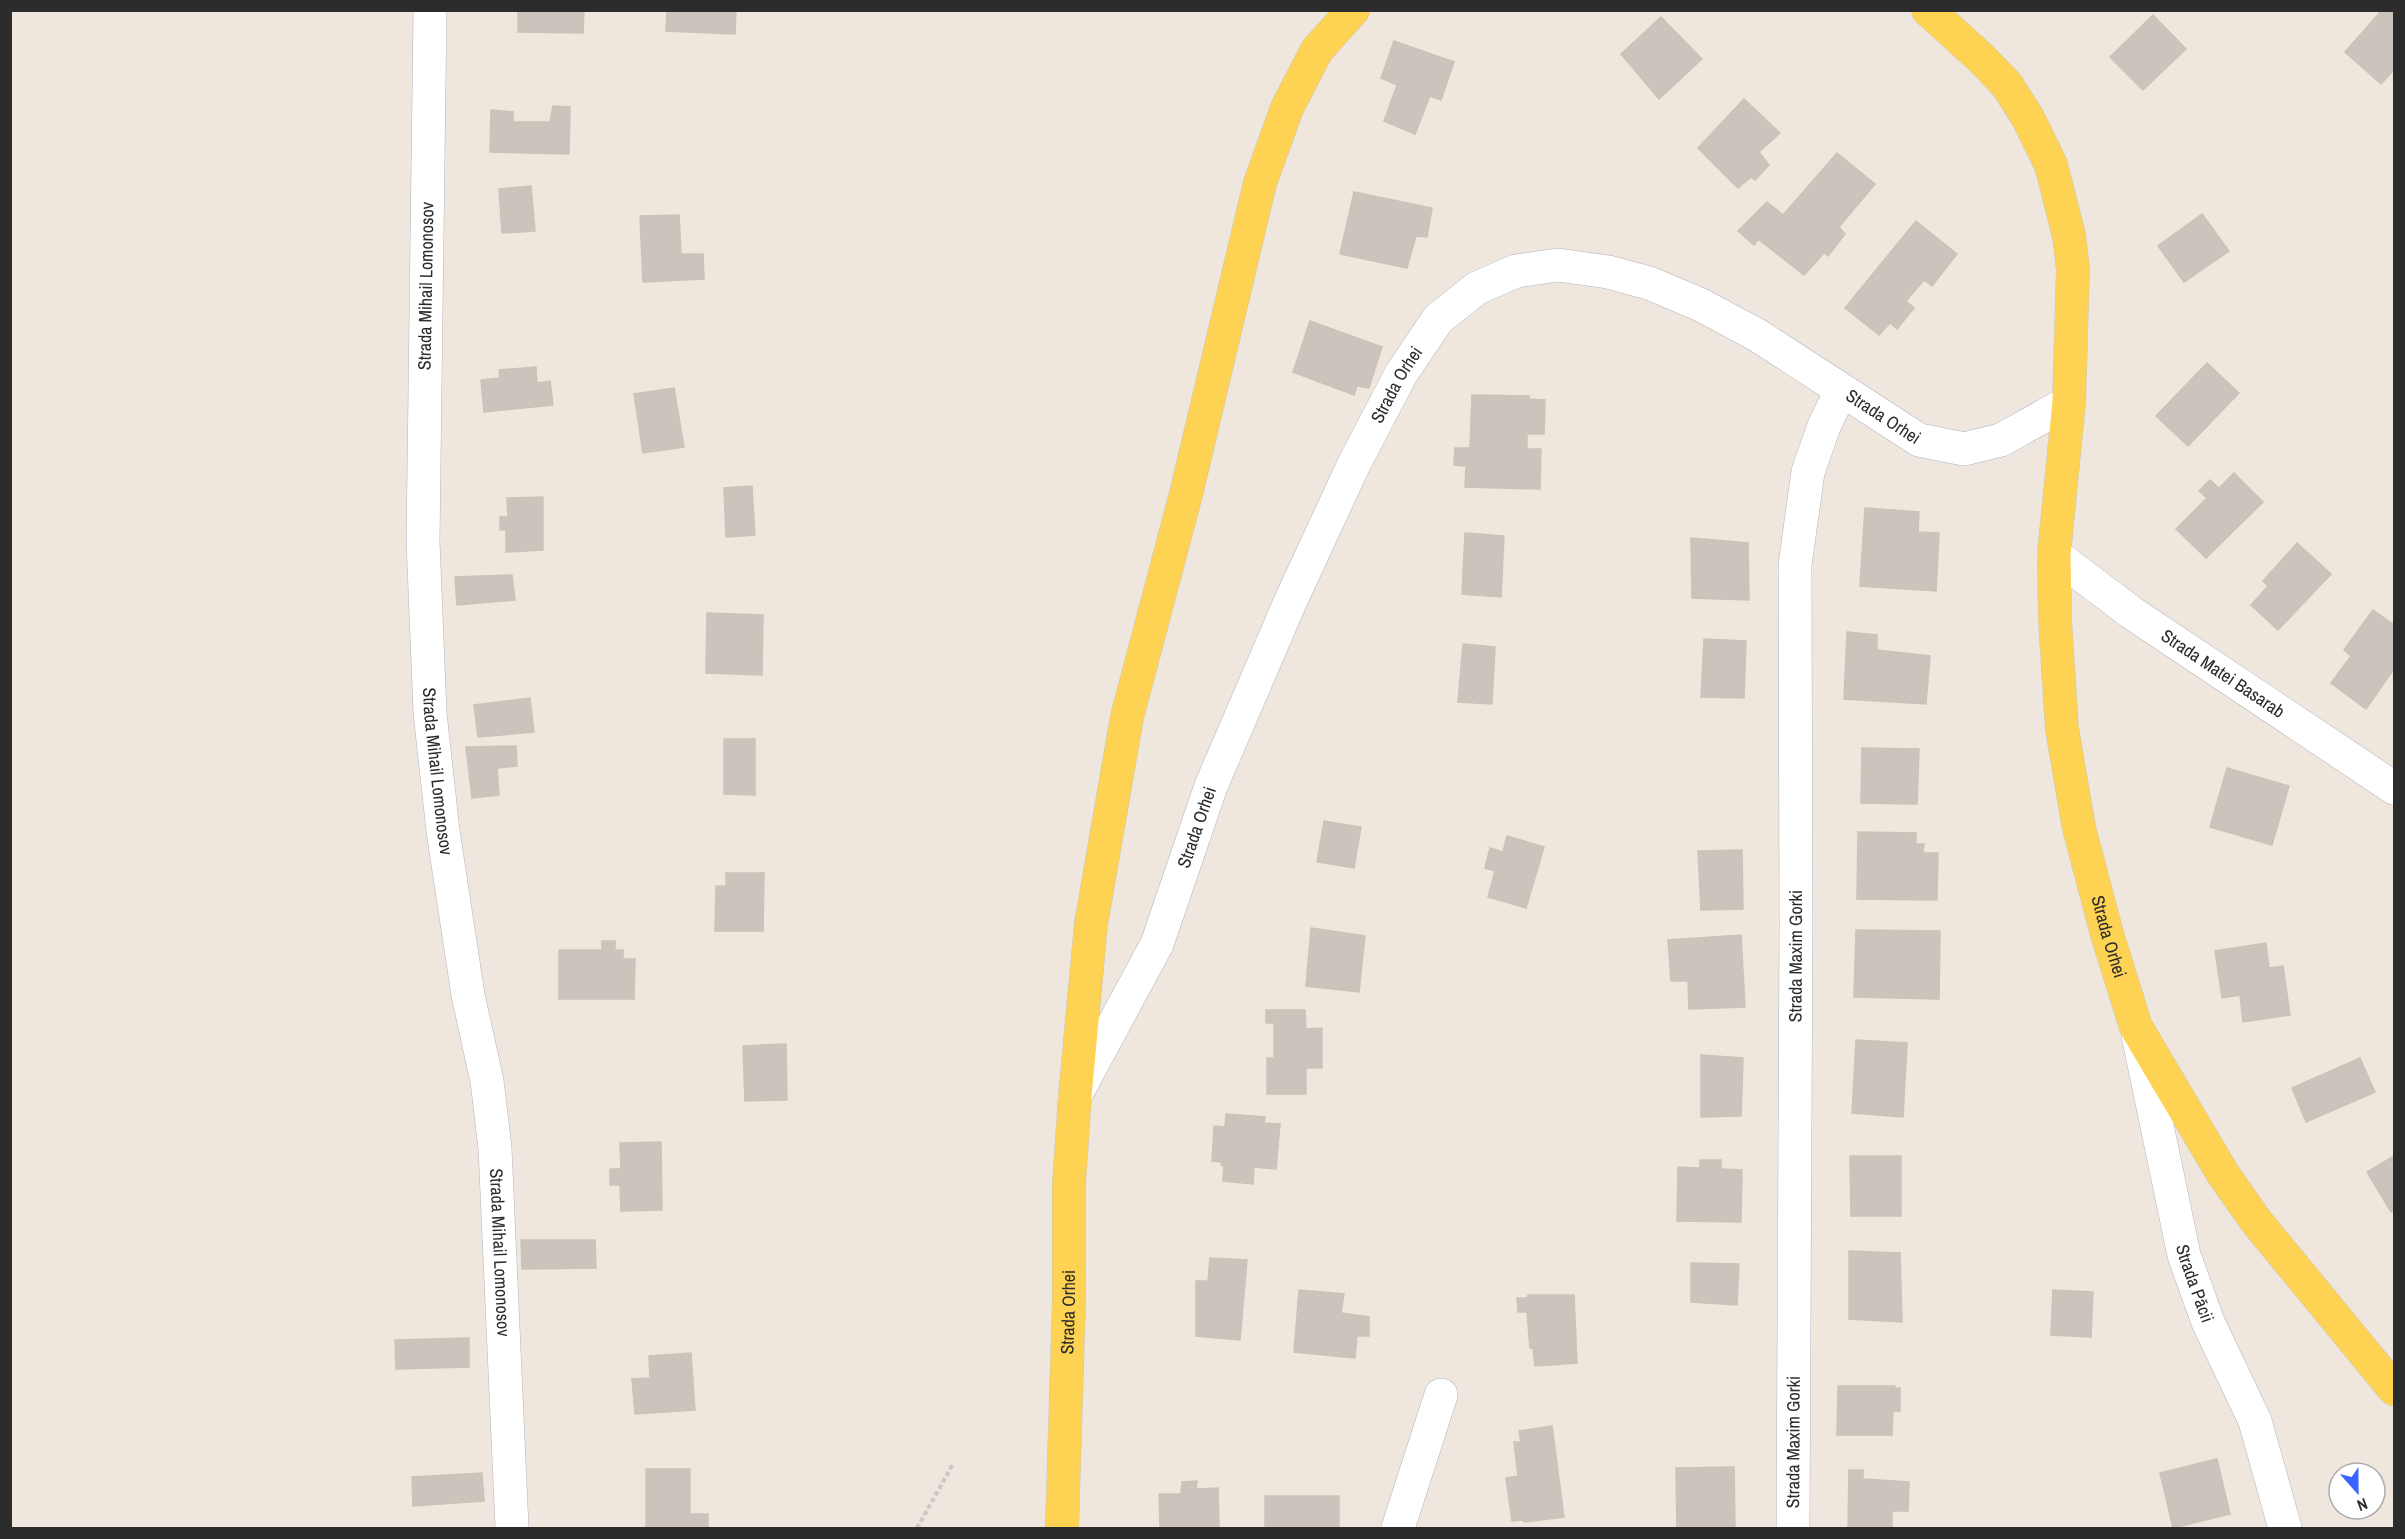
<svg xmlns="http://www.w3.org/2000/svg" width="2405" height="1539" font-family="'Archivo Narrow',sans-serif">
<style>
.building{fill:#cac4bc;stroke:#cbc3b6;stroke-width:1.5}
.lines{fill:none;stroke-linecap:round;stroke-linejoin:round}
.minor-casing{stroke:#b1b4c1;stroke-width:34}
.secondary-casing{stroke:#b1b4c1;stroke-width:34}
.primary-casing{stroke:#c8c8c8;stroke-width:34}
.path{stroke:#c8c8c8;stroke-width:4;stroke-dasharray:4.5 3;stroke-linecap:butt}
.minor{stroke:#fff;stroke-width:33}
.secondary{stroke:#fff;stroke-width:33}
.primary{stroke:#fed252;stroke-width:33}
.labels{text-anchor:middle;stroke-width:4.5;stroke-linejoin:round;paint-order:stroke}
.street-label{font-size:18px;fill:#2c2c2c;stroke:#fff}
</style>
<rect width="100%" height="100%" fill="#efe7dd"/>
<path class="building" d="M518 10H584L583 33 518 32Z
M667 10H736L735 34 666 31Z
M2382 10H2394V70L2381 84 2345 52Z
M2153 15 2186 49 2143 90 2110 57Z
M1661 17 1702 59 1659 99 1621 54Z
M1394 41 1454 62 1441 100 1430 96 1415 134 1384 121 1397 85 1381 78Z
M1744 99 1780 133 1759 152 1769 165 1755 180 1751 177 1738 188 1698 148Z
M553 106 570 107 569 154 490 152 491 110 513 112V122H550Z
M1837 153 1875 184 1839 227 1845 234 1828 256 1824 253 1804 275 1758 239 1754 245 1738 231 1767 202 1783 215Z
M531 186 535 231 502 233 499 189Z
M1354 192 1432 208 1427 237 1416 236 1407 268 1340 254Z
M2202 214 2229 251 2184 282 2158 246Z
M679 215 681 254H703L704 279 643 282 640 216Z
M1916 221 1957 254 1932 286 1924 280 1906 301 1914 308 1897 329 1890 323 1879 335 1845 308Z
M1310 321 1382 347 1369 388 1357 386 1354 395 1293 372Z
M2207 363 2239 393 2188 446 2156 416Z
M536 367 537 383 550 381 553 405 484 412 481 380 500 378 499 370Z
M674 388 684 447 643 453 634 394Z
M1472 395 1529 396V399L1545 400 1544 434H1527V449H1541L1540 489 1465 487 1466 466 1454 465 1455 448H1470Z
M2234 473 2263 502 2206 558 2176 529 2207 498 2199 491 2210 480 2219 488Z
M752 486 755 535 726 537 724 488Z
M543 497V550L506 552V530H500V517H508L507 498Z
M1865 508 1919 512 1918 532 1939 533 1936 591 1860 586Z
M1465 533 1504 536 1501 597 1462 594Z
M1691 538 1748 543 1749 600 1692 598Z
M2297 543 2331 574 2278 630 2251 605 2268 586 2263 581Z
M512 575 515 600 457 605 455 577Z
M2373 610 2394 625V669L2366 709 2331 683 2351 656 2344 650Z
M707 613 763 615 762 675 706 673Z
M1847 632 1877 635V650L1930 656 1926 704 1844 699Z
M1704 639 1746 641 1744 698 1701 697Z
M1463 644 1495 647 1492 704 1458 702Z
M530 698 534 732 478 737 474 705Z
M724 739H755V795L724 794Z
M516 746 517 766 497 768 499 795 472 798 466 747Z
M1862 748 1919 749 1917 804 1861 803Z
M2227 768 2289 786 2272 845 2210 827Z
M1324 821 1361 827 1354 868 1317 862Z
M1858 832 1916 833V844H1924L1923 853H1938L1937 900 1857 899Z
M1507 836 1544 847 1526 908 1488 897 1495 871 1485 868 1490 848 1503 852Z
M1742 850 1743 909 1701 910 1698 851Z
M726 873H764L763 931H715L716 886H726Z
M1311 928 1365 936 1359 992 1306 986Z
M1856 930 1940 931 1939 999 1854 997Z
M1741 935 1745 1007 1689 1009 1688 981H1671L1668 940Z
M602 941H615V950H623V959H635L634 999H559V950H602Z
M2266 943 2269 968 2283 966 2290 1015 2243 1022 2240 995 2222 998 2215 951Z
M1266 1010H1305L1306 1029 1322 1028V1068H1306V1094H1267V1058H1274V1023H1266Z
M1856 1040 1907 1043 1903 1117 1852 1113Z
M786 1044 787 1100 745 1101 743 1046Z
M1701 1055 1743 1058 1741 1116 1701 1117Z
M2360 1058 2375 1092 2306 1122 2292 1088Z
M1226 1114 1265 1117 1264 1123 1280 1124 1276 1169 1254 1167 1253 1184 1223 1181 1224 1166 1221 1165 1222 1162 1212 1161 1214 1126 1225 1127Z
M661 1142 662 1210 621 1211 620 1185H610V1169H621L620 1143Z
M1850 1156H1901V1216H1851Z
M2394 1156V1210L2391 1212 2367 1172Z
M1700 1160H1721V1169L1742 1170 1741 1222 1677 1221 1678 1167 1700 1168Z
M521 1240H595L596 1268 522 1269Z
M1849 1251 1900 1253 1902 1322 1849 1319Z
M1210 1258 1247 1260 1240 1340 1196 1336V1281H1208Z
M1691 1263 1739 1264 1737 1305 1691 1302Z
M1299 1290 1344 1294 1341 1313 1369 1317V1336H1357L1355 1358 1294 1352Z
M2053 1290 2093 1292 2091 1337 2051 1335Z
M1528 1295H1574L1577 1363 1535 1366 1533 1348H1530L1527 1312H1518L1517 1298H1527Z
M469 1338V1367L396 1369 395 1340Z
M691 1353 695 1410 635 1414 632 1379 650 1378 649 1356Z
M1838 1386H1895L1894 1389 1900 1388V1411H1893L1892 1435H1837Z
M1552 1426 1564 1517 1524 1522V1520L1512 1521 1506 1478 1518 1476 1514 1442H1521L1519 1431Z
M2217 1459 2230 1514 2173 1528 2160 1473Z
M1734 1467 1735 1528H1677L1676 1468Z
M646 1469H690V1514H708V1528H646Z
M1849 1470H1863V1479L1909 1482 1908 1511H1892V1528H1848Z
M482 1473 484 1501 413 1506 412 1477Z
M1197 1481 1196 1489 1218 1488 1219 1528H1160L1159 1494H1181L1182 1482Z
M1265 1496H1339V1528H1265Z"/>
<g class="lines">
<defs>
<g id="minor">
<path id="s1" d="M2054 554 2132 613 2394 788"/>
<path id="s2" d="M2138 1035 2184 1255 2208 1322 2255 1421 2285 1528"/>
<path id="s3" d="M1075 1096 1157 944 1211 786 1291 600 1354 464 1401 374 1438 319 1477 288 1516 271 1558 265 1608 272 1649 283 1701 305 1757 335 1919 440 1964 449 2001 440 2069 402"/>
<path d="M1398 1528 1441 1395"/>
<path id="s4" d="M1793 1528 1796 925 1795 565 1808 472 1824 426 1841 391"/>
</g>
<g id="secondary">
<path id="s5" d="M430 10 423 541 430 713 443 831 468 995 487 1081 495 1148 512 1528"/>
</g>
<g id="primary">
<path id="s6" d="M1928 10 1981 58 2007 85 2028 118 2051 165 2069 236 2073 269 2069 402 2054 554 2055 620 2062 729 2079 828 2107 934 2136 1027 2223 1174 2256 1221 2394 1389"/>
<path id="s7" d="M1062 1528 1069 1300V1183L1075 1096 1091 924 1127 717 1186 494 1260 183 1287 108 1317 50 1353 10"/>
</g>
</defs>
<use href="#minor" class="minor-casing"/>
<use href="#secondary" class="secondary-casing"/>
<use href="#primary" class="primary-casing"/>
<path class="path" d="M917 1528 953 1464"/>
<use href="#minor" class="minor"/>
<use href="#secondary" class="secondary"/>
<use href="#primary" class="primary"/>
</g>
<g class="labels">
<g class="street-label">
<text transform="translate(426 286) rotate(-89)" y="6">Strada Mihail Lomonosov</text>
<text dy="6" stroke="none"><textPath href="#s3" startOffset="782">Strada Orhei</textPath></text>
<text dy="6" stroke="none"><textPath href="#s3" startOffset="1358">Strada Orhei</textPath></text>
<text dy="6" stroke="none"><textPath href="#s1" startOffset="207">Strada Matei Basarab</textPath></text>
<text dy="6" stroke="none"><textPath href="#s5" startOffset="762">Strada Mihail Lomonosov</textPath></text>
<text dy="6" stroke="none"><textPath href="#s3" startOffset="296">Strada Orhei</textPath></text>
<text dy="6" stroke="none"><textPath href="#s6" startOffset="981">Strada Orhei</textPath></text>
<text dy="6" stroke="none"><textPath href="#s4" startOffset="572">Strada Maxim Gorki</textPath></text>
<text dy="6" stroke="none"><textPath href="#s5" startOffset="1248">Strada Mihail Lomonosov</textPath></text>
<text dy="6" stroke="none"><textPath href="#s2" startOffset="255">Strada Păcii</textPath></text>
<text dy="6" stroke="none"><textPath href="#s7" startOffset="216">Strada Orhei</textPath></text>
<text dy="6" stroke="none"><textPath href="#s4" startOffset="86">Strada Maxim Gorki</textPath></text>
</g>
</g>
<rect width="2405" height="1539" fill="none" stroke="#2c2c2c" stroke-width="24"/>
<g transform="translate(2357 1491) rotate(159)"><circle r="28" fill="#ffffff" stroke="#ababab" stroke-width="1.5"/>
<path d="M0-4.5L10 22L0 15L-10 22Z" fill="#3a63ff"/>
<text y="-9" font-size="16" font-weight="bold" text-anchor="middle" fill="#2c2c2c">N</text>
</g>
</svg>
